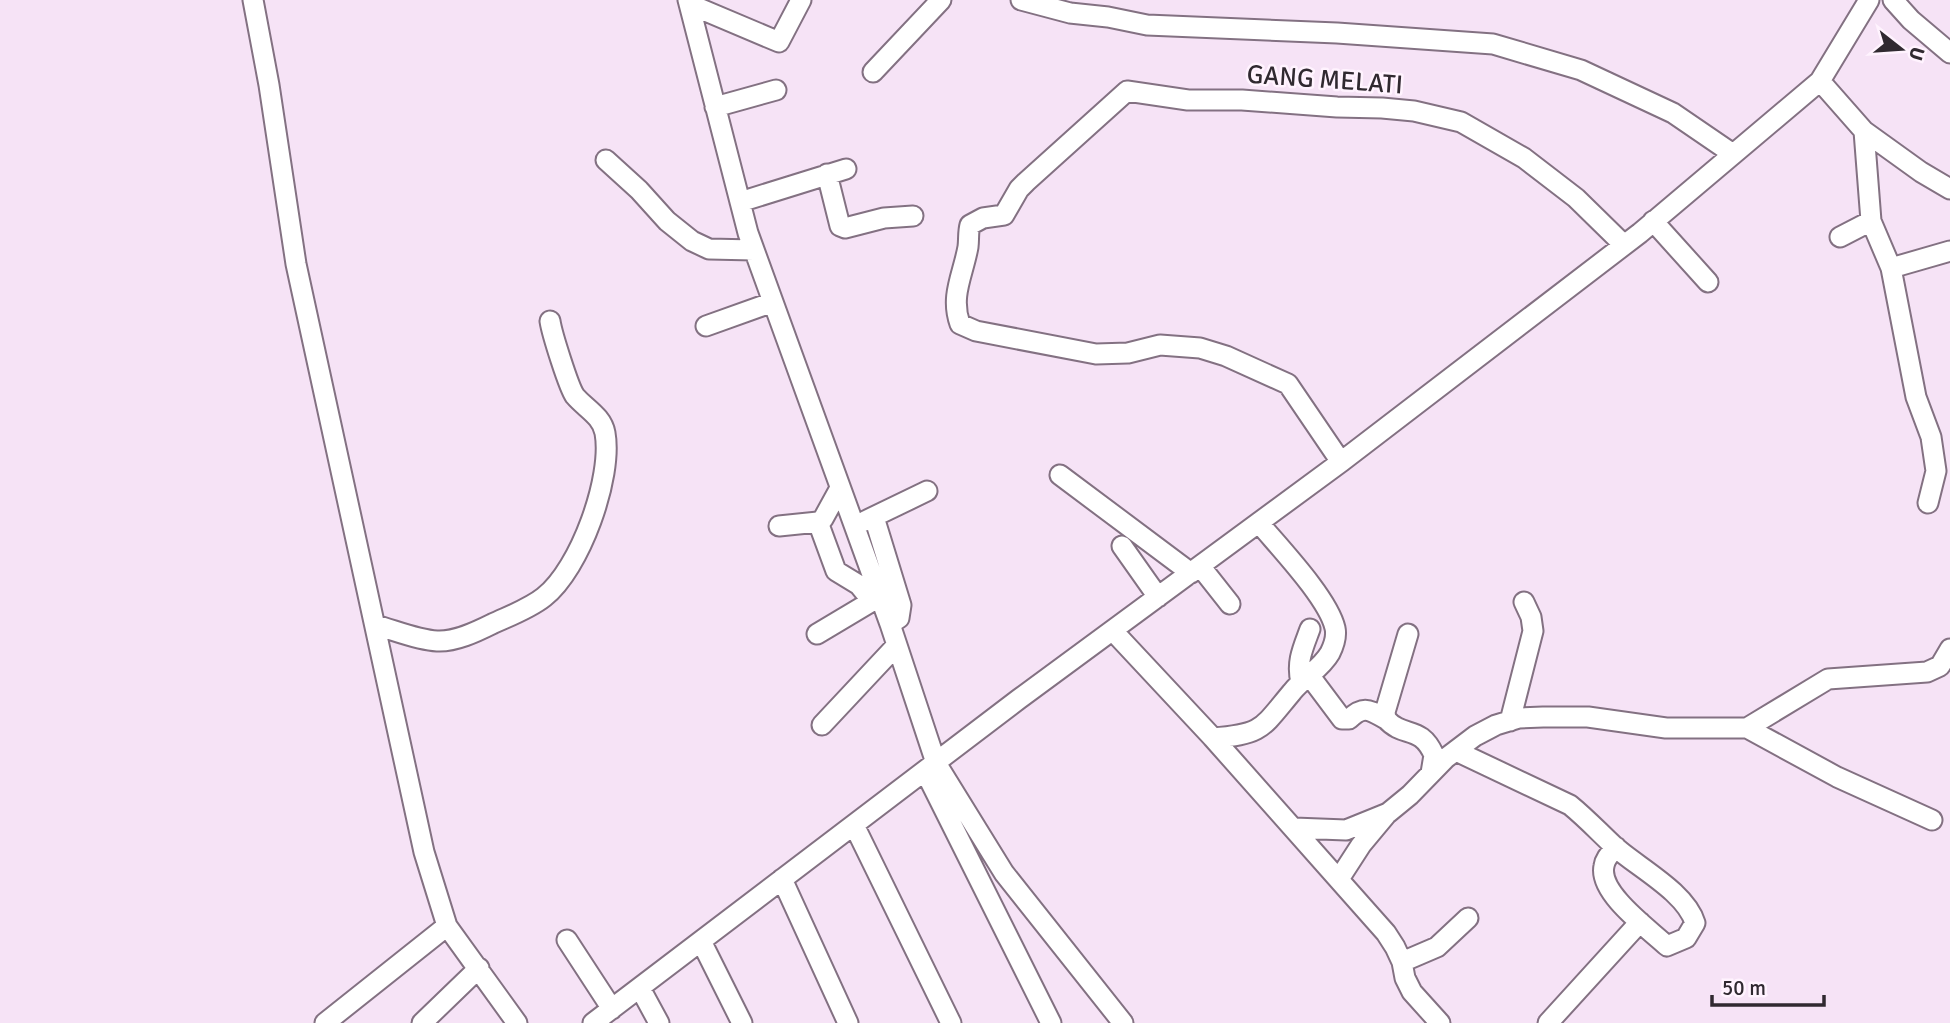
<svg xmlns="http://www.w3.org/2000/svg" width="1950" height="1023" font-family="Signika,sans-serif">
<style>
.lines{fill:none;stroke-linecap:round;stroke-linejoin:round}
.minor-casing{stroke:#837182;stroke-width:23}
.minor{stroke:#fff;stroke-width:19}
.labels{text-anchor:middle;stroke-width:5;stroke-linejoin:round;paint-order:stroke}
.street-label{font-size:26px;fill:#302930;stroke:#fff3fe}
</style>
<rect width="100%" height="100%" fill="#f6e3f6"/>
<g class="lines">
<defs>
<path id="minor" d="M253 0 269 85 296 264 424 852 447 926 517 1023
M688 0 748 233 890 624 936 763 1004 873 1123 1023
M1021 0 1070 13 1108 17 1147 25 1337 33 1493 44 1581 70 1673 113 1733 154
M1893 0 1911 20 1950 53
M689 4 779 42 801 0
M873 72 941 0
M1820 81 1864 131 1921 172 1950 189
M715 107 776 90
M1864 131 1871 221 1891 268 1916 397 1931 437 1936 471 1928 503
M606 160 639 190 667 221 692 241 709 249 754 250
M827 174 840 226 845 228 884 218 913 216
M740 202 846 169
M1653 221 1708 282
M1840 237 1871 221
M1891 268 1950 251
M706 326 773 302
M1341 462 1288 384 1226 356 1200 348 1160 345 1128 353 1096 354 976 331 960 324C950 296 963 275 968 247 969 239 968 232 970 225L983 218 1004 215 1019 189 1026 182 1127 91 1188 100H1242L1337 107 1382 108 1414 111 1461 122 1524 158 1576 198 1624 245
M1060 475 1191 573
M874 517 901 605 899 618 890 624
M865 521 927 491
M818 522 836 571 859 585 872 601
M779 526 818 522 823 519 840 488
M1122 546 1158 597
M1200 566 1230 604
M375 625C394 630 417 640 437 641 455 642 476 632 492 624 509 616 529 609 544 597 580 569 613 477 605 433 602 416 585 408 575 396 569 388 552 334 550 321
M1113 631 1213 738 1386 933 1395 947 1402 962 1405 978 1412 992 1440 1023
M817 634 879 597
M1408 634 1385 712 1386 719C1404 739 1420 724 1434 755L1431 773
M1309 675 1342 719H1349C1364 705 1369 710 1386 719
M1301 682C1296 662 1303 648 1310 629
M1510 721 1533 631 1531 617 1524 602
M822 725 896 646
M1747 728 1828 679 1927 672 1940 666 1950 649
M1213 738C1263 734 1261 729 1292 692 1303 678 1321 669 1330 653 1334 645 1337 637 1335 628 1328 598 1279 547 1259 523
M1456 751 1570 805C1586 818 1599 832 1614 846 1637 867 1686 892 1695 923L1686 938 1667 946C1649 929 1598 893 1604 866 1605 858 1611 853 1616 847
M925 771 1051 1023
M854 825 951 1023
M1294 828 1346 830 1388 813 1410 795 1446 758 1475 736 1496 725 1519 718 1543 717H1588L1666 728H1747L1837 777 1932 820
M782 879 848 1023
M1339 879 1361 845 1386 815
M567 940 612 1009
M701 941 742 1023
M1402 962 1437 947 1468 918
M640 988 659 1023
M325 1023 447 926
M422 1023 479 968
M593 1023 1019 699 1341 462 1640 233 1820 81 1869 0
M1548 1023 1640 922"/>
</defs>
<use href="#minor" class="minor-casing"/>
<use href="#minor" class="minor"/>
</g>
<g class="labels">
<g class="street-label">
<text transform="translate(1325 79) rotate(4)" y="9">GANG MELATI</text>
</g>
</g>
<g transform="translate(1901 49) rotate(107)" stroke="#fff3fe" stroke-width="5" paint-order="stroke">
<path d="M0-5L12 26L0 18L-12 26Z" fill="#302930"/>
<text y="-10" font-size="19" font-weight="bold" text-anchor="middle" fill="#302930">U</text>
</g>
<path d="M1712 995v10h112v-10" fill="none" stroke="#302930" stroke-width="3.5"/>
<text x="1722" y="995" font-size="21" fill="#302930" stroke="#fff3fe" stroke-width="5" paint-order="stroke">50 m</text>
</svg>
